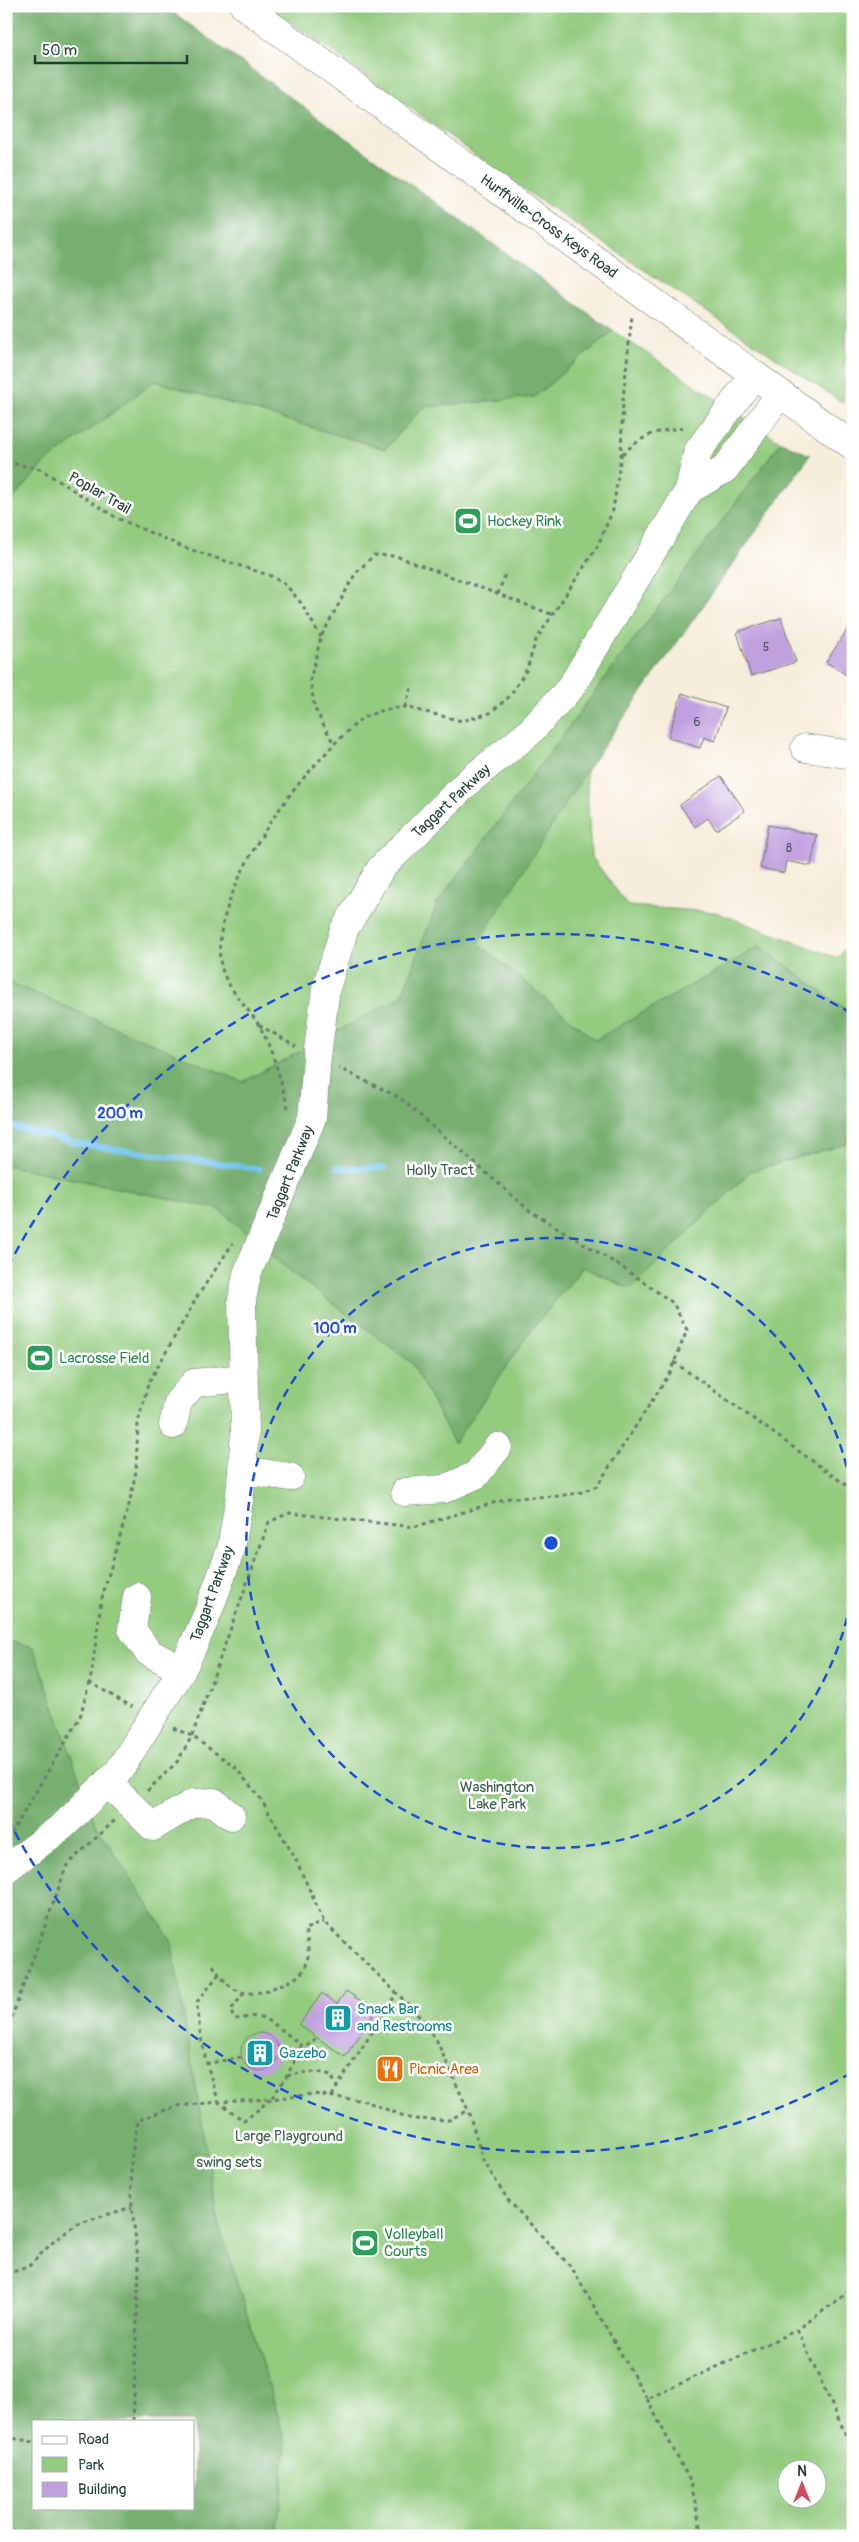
<svg xmlns="http://www.w3.org/2000/svg" width="859" height="2542" font-family="Pangolin,sans-serif">
<style>
.green{fill:#93cb7f;stroke:#59845a;fill-rule:evenodd}
.forest{fill:#76af6e;stroke:#4a7651;fill-rule:evenodd}
.lines{fill:none;stroke-linecap:round;stroke-linejoin:round}
.stream{stroke:#72c2ed;stroke-width:6}
.building{fill:#c1a0df}
.minor-casing{stroke:#6b7b6e;stroke-width:29}
.major-casing{stroke:#6b7b6e;stroke-width:29}
.path{stroke:#6b7b6e;stroke-width:3;stroke-dasharray:4 4;stroke-linecap:butt}
.minor{stroke:#fff;stroke-width:28}
.major{stroke:#fff;stroke-width:28}
.ring{fill:none;stroke:#1d4ed8;stroke-width:2.5;stroke-dasharray:9 6}
.labels{text-anchor:middle;stroke-width:5;stroke-linejoin:round;paint-order:stroke}
.number-label{font-size:12px;fill:#48565f}
.street-label{font-size:15px;fill:#1f3d34;stroke:#fff}
.leisure-label{font-size:15px;fill:#27864d;stroke:#fff;text-anchor:start}
.park-label{font-size:15px;fill:#3c6047;stroke:#fff}
.culture-label{font-size:15px;fill:#0d838f;stroke:#fff;text-anchor:start}
.food-label{font-size:15px;fill:#c56008;stroke:#fff;text-anchor:start}
.centre{fill:#1d4ed8;stroke:#fff;stroke-width:2.5}
.ring-label{font-size:15px;text-anchor:middle;font-weight:bold;fill:#1d4ed8;stroke:#fff;stroke-width:5;stroke-linejoin:round;paint-order:stroke}
</style>
<rect width="100%" height="100%" fill="#fff"/>
<filter id="ink" filterUnits="userSpaceOnUse"><feTurbulence type="fractalNoise" baseFrequency=".02" numOctaves="2"/><feDisplacementMap in="SourceGraphic" scale="10" xChannelSelector="R" yChannelSelector="G"/><feConvolveMatrix kernelMatrix="1 2 1 2 8 2 1 2 1" color-interpolation-filters="sRGB"/></filter>
<filter id="wash" filterUnits="userSpaceOnUse"><feTurbulence type="fractalNoise" baseFrequency=".0096" numOctaves="4" result="noise"/><feDisplacementMap in="SourceGraphic" scale="20" xChannelSelector="R" yChannelSelector="G"/><feGaussianBlur stdDeviation="1.12" result="paint"/><feColorMatrix in="noise" values="0 0 0 0 0 0 0 0 0 0 0 0 0 0 0 0 0 1.4 0 .05"/><feComposite in="paint" operator="in"/></filter>
<g filter="url(#wash)">
<rect width="100%" height="100%" fill="#f7eddb"/>
<path class="green" d="M269 6H853V219L843 403 516 184Z
M613 331 781 442 437 904 401 997 243 1082 6 981V507L46 462 155 381 385 449 423 407 534 397Z
M586 771 591 856 628 906 715 912 838 958 845 948 853 946V1015L760 947 595 1040 477 943Z
M853 1142V2536H277L286 2442 219 2224 171 1940 95 1824 33 1647 6 1641V1165L219 1209 295 1275 412 1363 454 1443 531 1330 583 1267 630 1289 751 1171ZM786 2470H816V2500H786Z"/>
<path class="forest" d="M6 6H164L613 331 534 397 423 407 385 449 155 381 46 462 6 507Z
M781 442 810 455 586 771 478 943 595 1040 760 946 853 1015V1142L751 1171 630 1289 583 1267 531 1330 454 1443 412 1363 295 1275 219 1209 6 1165V981L243 1082 401 997 437 904Z
M6 1641 33 1647 95 1823 171 1940 219 2224 286 2442 277 2536H6ZM34 2421H194V2508H34Z"/>
<g class="lines">
<path class="stream" d="M6 1125 81 1144 259 1169
M337 1168H384"/>
</g>
<g id="blocks">
<path class="building" d="M781 618 796 662 751 676 737 632Z
M853 621V679L826 662Z
M682 693 726 708 715 741 704 737 700 748 668 737Z
M721 776 745 811 716 830 708 818 695 827 680 805Z
M768 825 817 835 811 866 786 861 784 873 760 868Z
M346 1991 376 2011 345 2057 299 2025 322 1993 337 2004Z
M241 2052a19 19 0 1 1 38 0a19 19 0 1 1-38 0Z"/>
</g>
</g>
<g filter="url(#ink)">
<use href="#blocks" fill-opacity="0" stroke="#6b7b6e" stroke-width="1"/>
<g class="lines">
<defs>
<path id="minor" d="M689 490 725 469 780 394
M805 748 853 755
M173 1425 178 1402 194 1383 244 1378
M242 1470 290 1477
M405 1492 444 1489 476 1475 498 1447
M137 1597 132 1629 148 1652 182 1670
M107 1782 153 1827 193 1803 214 1802 231 1816
M6 1869 63 1826 118 1772 182 1670 207 1615 231 1549 240 1495 245 1431 242 1300 247 1274 312 1118 317 1057 326 988 344 930 381 868 470 780 529 733 571 687 689 490 698 451 754 375"/>
<path id="major" d="M244 6 853 446"/>
</defs>
<use href="#minor" class="minor-casing"/>
<use href="#major" class="major-casing"/>
<path class="path" d="M622 454C646 434 654 431 685 428
M6 462 40 469 117 518 183 547 271 576 286 585 301 603 321 637
M498 594 505 574
M551 614 396 556 374 555 355 574 321 637 310 680 315 709 334 744 362 718 383 710 405 707 462 721 490 713 510 696 527 669 536 640 597 547 613 510 621 455 623 398 632 316
M405 707 412 685
M259 1025 296 1046
M288 1108C281 1081 272 1046 257 1022 247 1007 229 990 223 972 205 921 262 829 294 790 306 774 321 759 334 744
M674 1362 853 1490
M89 1682 132 1707
M173 1728 192 1736 235 1767 261 1799 296 1860 324 1922 414 2010 436 2039 468 2110 483 2160 508 2200 572 2268 647 2399 797 2330 853 2289
M147 1791 177 1762 192 1736 269 1522 289 1513 414 1527 510 1498 558 1496 579 1493 597 1486 670 1373 687 1330 673 1303 622 1267 530 1211 400 1098 339 1068
M11 1834 80 1717 92 1672 101 1601 129 1505 136 1471 138 1422 148 1384 197 1297 233 1243
M213 1965C231 1995 248 2000 280 1985 288 1982 298 1978 303 1971 311 1960 308 1941 305 1929L324 1922
M219 1974 197 2002C199 2039 207 2067 219 2102L271 2099 287 2076 302 2046
M244 1993 231 2010 233 2018C242 2021 247 2015 256 2017 272 2019 289 2036 302 2046L310 2044 317 2037
M6 2033 67 1865 115 1820
M206 2064 241 2057
M287 2076C303 2072 315 2070 331 2075L337 2087 397 1993
M332 2096 337 2087
M6 2274 28 2267 53 2242 77 2224 132 2207
M797 2330 853 2450
M647 2399 691 2483 702 2536
M133 2421 139 2268 132 2207 131 2160 138 2120 177 2106 219 2102 244 2121 271 2099 313 2094 365 2101 412 2119 449 2120 468 2110
M6 2437 34 2442"/>
<use href="#minor" class="minor"/>
<use href="#major" class="major"/>
</g>
</g>
<g class="ring">
<path d="M853 1588A305 305 0 1 1 853 1498"/>
<path d="M851 2073A609 609 0 0 1 8 1819M8 1267A609 609 0 0 1 851 1013"/>
</g>
<defs>
<symbol id="stadium-square" viewBox="-11 -11 22 22"><rect x="-9" y="-9" width="18" height="18" rx="4" fill="#2e9e5b" stroke="#fff"/><path d="M0-5a6.5 5 0 1 0 0 10a6.5 5 0 1 0 0-10ZM-3.5-1.8h7v3.6h-7Z" fill="#fff"/></symbol>
<symbol id="building-square" viewBox="-11 -11 22 22"><rect x="-9" y="-9" width="18" height="18" rx="4" fill="#0f9aa8" stroke="#fff"/><path d="M-4-6H4V6H1V3H-1V6H-4ZM-2.5-4.3h1.7v1.8h-1.7ZM.8-4.3h1.7v1.8H.8ZM-2.5-1h1.7V.8h-1.7ZM.8-1h1.7V.8H.8Z" fill="#fff"/></symbol>
<symbol id="restaurant-square" viewBox="-11 -11 22 22"><rect x="-9" y="-9" width="18" height="18" rx="4" fill="#e8710a" stroke="#fff"/><path d="M-5-6h1v4h1v-4h1v4h1v-4h1v5L-1.5 .5V6h-2V.5L-5-1ZM5-6V6H3V1.5H1.5Q1.5-4 5-6Z" fill="#fff"/></symbol>
</defs>
<g fill-rule="evenodd">
<use href="#stadium-square" x="452" y="505" width="32" height="32"/>
<use href="#stadium-square" x="24" y="1342" width="32" height="32"/>
<use href="#building-square" x="322" y="2002" width="32" height="32"/>
<use href="#building-square" x="244" y="2037" width="32" height="32"/>
<use href="#restaurant-square" x="374" y="2053" width="32" height="32"/>
<use href="#stadium-square" x="349" y="2227" width="32" height="32"/>
</g>
<g class="labels">
<g class="number-label">
<text x="766" y="651">5</text>
<text x="697" y="726">6</text>
<text x="789" y="852">8</text>
</g>
<g class="street-label">
<text transform="translate(549 226) rotate(36)" y="5">Hurffville-Cross Keys Road</text>
<text transform="translate(100 493) rotate(30)" y="5">Poplar Trail</text>
<text transform="translate(451 801) rotate(-43)" y="5">Taggart Parkway</text>
<text transform="translate(290 1173) rotate(-68)" y="5">Taggart Parkway</text>
<text transform="translate(212 1594) rotate(-70)" y="5">Taggart Parkway</text>
</g>
<g class="leisure-label">
<text x="487" y="526">Hockey Rink</text>
<text x="59" y="1363">Lacrosse Field</text>
<text x="384" y="2239">Volleyball<tspan x="384" dy="17">Courts</tspan></text>
</g>
<g class="park-label">
<text x="440" y="1175">Holly Tract</text>
<text x="497" y="1792">Washington<tspan x="497" dy="17">Lake Park</tspan></text>
<text x="289" y="2141">Large Playground</text>
<text x="229" y="2167">swing sets</text>
</g>
<g class="culture-label">
<text x="357" y="2014">Snack Bar<tspan x="357" dy="17">and Restrooms</tspan></text>
<text x="279" y="2058">Gazebo</text>
</g>
<g class="food-label">
<text x="409" y="2074">Picnic Area</text>
</g>
</g>
<circle cx="551" cy="1543" r="8" class="centre"/>
<g class="ring-label">
<text x="120" y="1118">200 m</text>
<text x="335" y="1333">100 m</text>
</g>
<rect width="859" height="2542" fill="none" stroke="#fff" stroke-width="25"/>
<rect x="32" y="2420" width="162" height="90" fill="#ffffff" stroke="#a5b1ae"/>
<rect x="42" y="2436" width="25" height="8" fill="#ffffff" stroke="#a5b1ae"/>
<text x="78" y="2444" font-size="15" fill="#1f3d34">Road</text>
<rect x="42" y="2457" width="25" height="15" fill="#93cb7f" stroke="#a5b1ae"/>
<text x="78" y="2470" font-size="15" fill="#1f3d34">Park</text>
<rect x="42" y="2482" width="25" height="15" fill="#c1a0df" stroke="#a5b1ae"/>
<text x="78" y="2494" font-size="15" fill="#1f3d34">Building</text>
<g transform="translate(802 2484)"><circle r="24" fill="#ffffff" stroke="#a5b1ae"/>
<path d="M0-4L9 19L0 12L-9 19Z" fill="#d1495b"/>
<text y="-8" font-size="14" font-weight="bold" text-anchor="middle" fill="#1f3d34">N</text>
</g>
<path d="M35 55v8h152v-8" fill="none" stroke="#1f3d34" stroke-width="2.5"/>
<text x="42" y="55" font-size="15" fill="#1f3d34" stroke="#ffffff" stroke-width="4" paint-order="stroke">50 m</text>
</svg>
